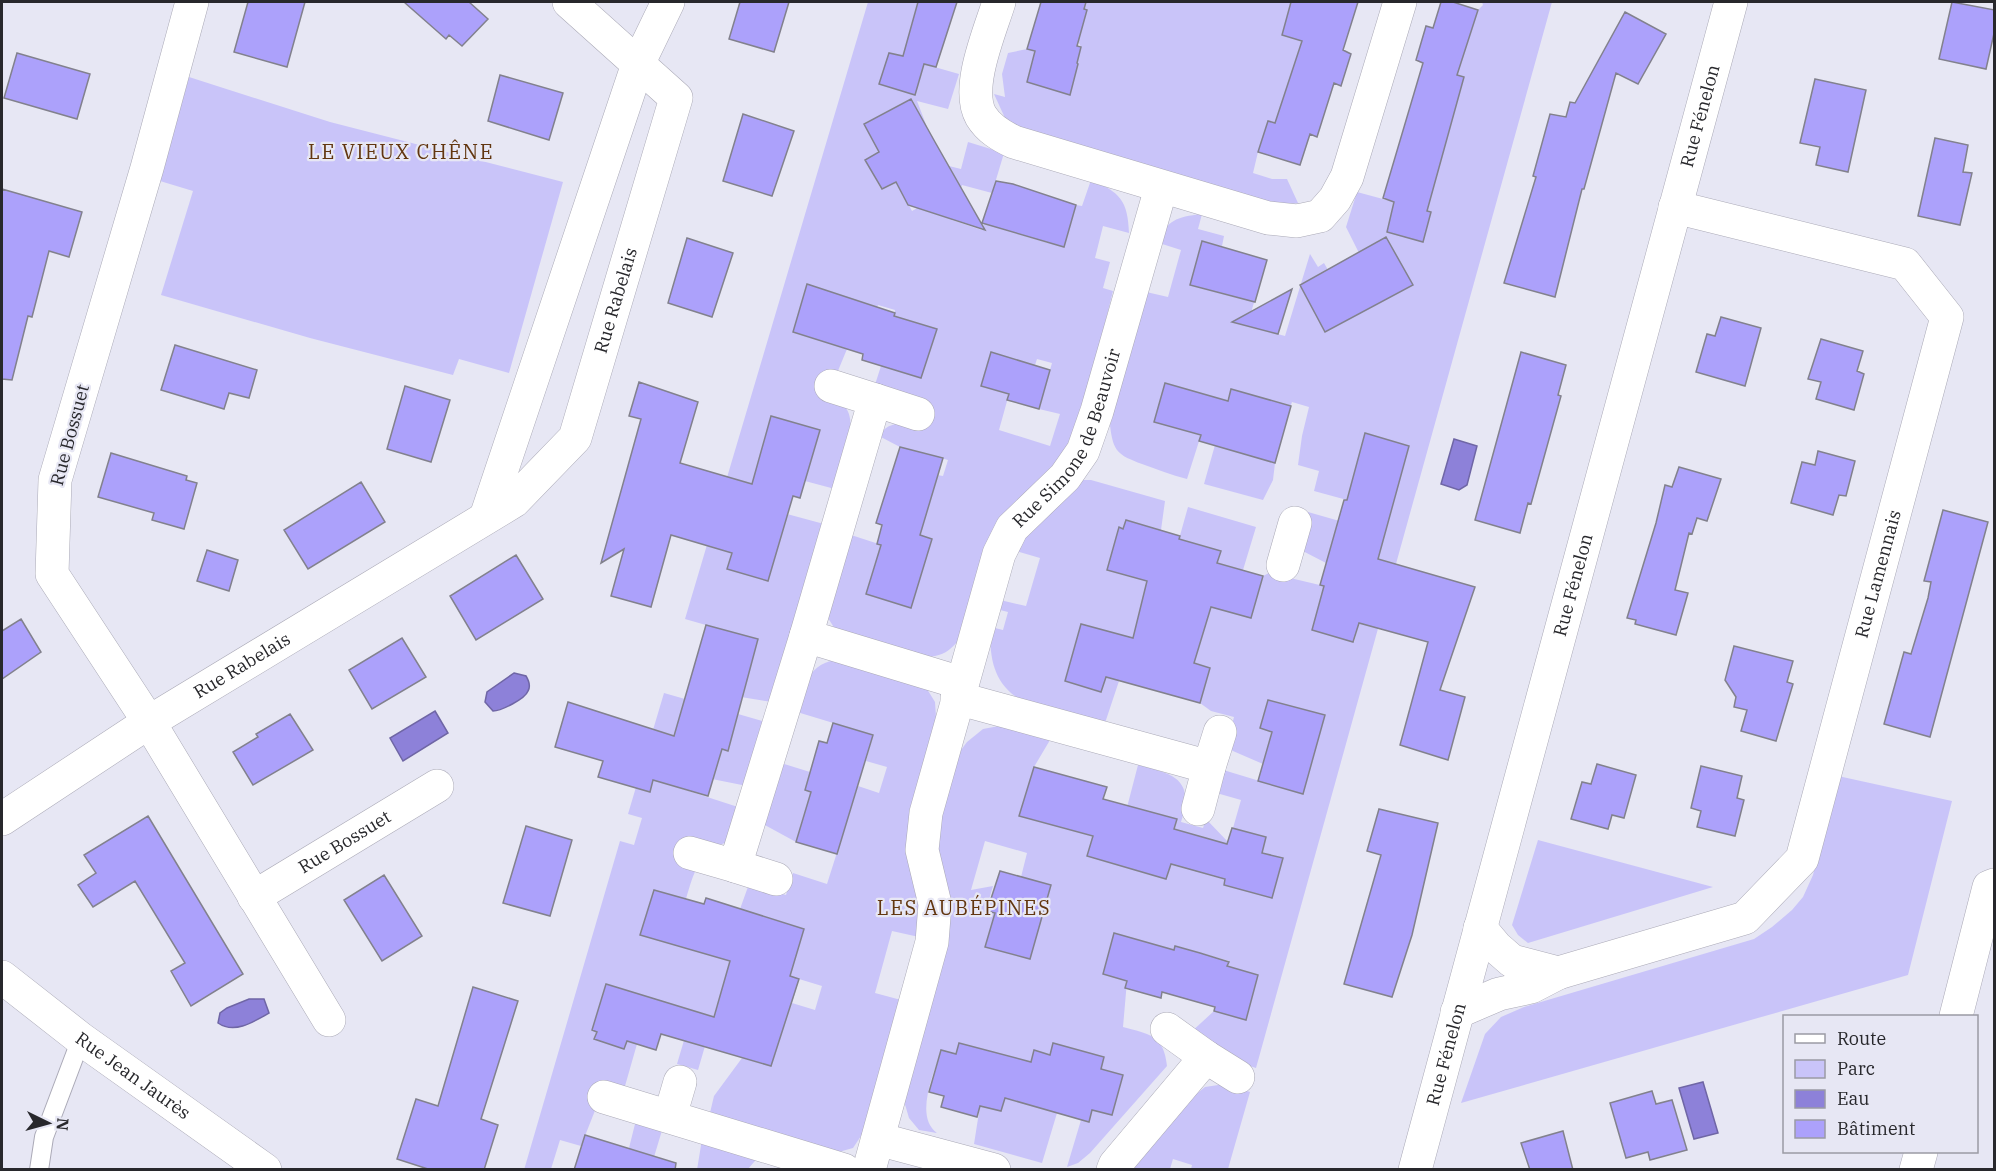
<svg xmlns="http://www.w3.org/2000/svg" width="1996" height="1171" font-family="'IBM Plex Serif',serif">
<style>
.green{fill:#c9c4f9;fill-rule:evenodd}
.water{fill:#8d81d9;stroke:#6f66a5;stroke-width:1.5}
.building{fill:#aca1fb;stroke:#82818d;stroke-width:1.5}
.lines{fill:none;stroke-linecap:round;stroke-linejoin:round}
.service-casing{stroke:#abaab7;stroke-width:20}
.minor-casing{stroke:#abaab7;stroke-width:34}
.secondary-casing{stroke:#abaab7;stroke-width:34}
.service{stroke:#fff;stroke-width:18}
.minor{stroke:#fff;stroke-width:33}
.secondary{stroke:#fff;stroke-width:33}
.labels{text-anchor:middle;stroke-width:4.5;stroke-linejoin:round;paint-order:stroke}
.street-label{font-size:18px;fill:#28282c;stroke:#e7e7f4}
.neighbourhood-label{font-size:20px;letter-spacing:1.5px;fill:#623610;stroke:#e7e7f4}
</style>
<rect width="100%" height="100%" fill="#e7e7f4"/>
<path class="green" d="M868 2H918L911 26 927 31 908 57 889 53 880 84 915 95 924 64 959 74 948 109 917 101 927 127 920 131 903 103 864 124 879 152 865 160 881 189 896 182 912 211 950 190 935 163 944 158 949 166 961 169 968 142 1004 153 992 193 962 185 952 220 982 230 988 210 1018 234 1048 243 1076 205 1082 206 1091 180C1120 192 1128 201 1129 233L1103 226 1095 258 1110 262 1103 288 1113 291 1083 412 1068 447 959 640C952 648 946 654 935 656 913 661 859 637 835 629L828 618 827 603 848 534 888 547 875 563 866 594 911 608 920 535 937 475 943 476 948 460 900 447 879 436C890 418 909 424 926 429L931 409 873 391 881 366 921 377 937 329 894 316 895 310 878 305 876 310 861 302 807 285 793 332 847 349 835 378 823 375 817 396C826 399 836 400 844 406 861 422 840 469 835 489L805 481 819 430 771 416 752 484 731 478 732 553 727 569 768 581 787 514 824 524 772 702 741 697 758 640 685 619ZM991 353 1035 365 1037 359 1052 363 1039 409 1060 414 1050 446 999 430 1009 394 981 386Z
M1086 2H1313L1310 10 1290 5 1282 35 1302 41 1282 104 1294 111 1258 152 1253 173 1272 179H1287L1298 203 1281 205 1022 131 1005 118 994 94 1005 97 1002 74 1008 53 1027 49 1035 51 1070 95 1078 64 1077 63 1081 47 1078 41Z
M1482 2H1552L1256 1068 1237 1062 1189 1034 1214 1011 1246 1020 1258 975 1227 966 1229 961 1176 946 1171 964 1103 974 1127 981 1123 1027C1149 1034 1164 1035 1167 1066L1090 1153 1078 1163 1067 1167 1081 1120 1089 1122 1092 1110 1112 1115 1101 1069 1103 1057 1053 1043 1050 1055 1034 1051 1022 1091 1042 1096 1039 1108 1057 1113 1042 1163 974 1144 980 1106 1001 1111 1013 1070 1000 1054 959 1043 956 1054 941 1050C934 1074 914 1116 937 1133L919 1130 909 1118 904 1101 938 825 955 758 967 742 983 729 999 726 1050 740 1034 767 1019 816 1093 836 1088 856 1166 878 1180 832 1174 829 1177 819 1155 813 1152 823 1125 815 1138 765C1174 774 1195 779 1181 822L1203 828 1206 819 1229 843 1224 885 1272 898 1283 858 1262 853 1266 837 1233 828 1241 800 1213 792 1220 769 1303 794 1325 715 1268 701 1260 728 1272 732 1263 764 1226 748 1234 717 1211 711 1200 703 1210 668 1194 663 1150 643 1082 624 1065 681 1101 692 1106 677 1119 681 1104 726C1043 710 984 708 991 627L1003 630 1008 612 996 609 1000 600 1026 606 1040 558 1013 550 1021 538 1083 480H1091L1165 501 1161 530 1126 520 1123 529 1119 528 1107 570 1147 581 1164 593 1251 617 1263 576 1269 573 1324 586 1312 630 1354 642 1372 576 1326 563 1297 548 1308 512 1378 532 1365 433 1347 500 1314 491 1319 471 1298 465 1302 436 1309 407 1292 402 1288 413 1266 399 1231 389 1227 401 1165 383 1155 422 1201 435 1187 479C1171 475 1157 469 1142 464 1118 455 1113 452 1110 425L1142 291 1168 297 1181 250 1156 242C1169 220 1175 217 1202 214L1198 229 1224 236 1222 246 1202 242 1190 285 1238 298 1258 289 1247 326 1285 336 1310 254 1318 267 1324 263 1332 277 1304 293 1325 332 1353 317 1343 297 1374 281 1385 300 1413 285 1391 246 1363 261 1346 227 1357 192 1394 202 1387 232 1423 242 1412 205 1463 77 1457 75 1478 10 1483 5ZM985 841 1027 853 1021 877 1050 885 1029 959 986 947 995 913 986 910 993 886 971 890Z
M189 77 330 122 563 182 509 373 459 359 453 375 310 338 161 295 193 191 160 181Z
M1215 445 1275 463 1273 480 1263 500 1204 484Z
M1188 507 1256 527 1243 570 1217 563 1221 551 1179 539Z
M841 659 927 689 935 702 936 717 919 937 892 931 875 993 901 1000 863 1133 853 1148 835 1153 709 1117 714 1096 742 1058 771 1066 784 1026 717 1005 698 1070 677 1064 693 1010 592 1030 597 1032 595 1039 624 1049 627 1041 637 1044 623 1093 596 1108 581 1146 560 1140 551 1169 524 1170 620 841 634 845 642 818 628 814 664 693 685 699 661 782 741 808 727 842C699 852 694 872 686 899L654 890 640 935 789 975 804 929 740 909 749 884 786 895 793 873 827 884 858 786 879 793 887 767 866 761 873 735 797 712C805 684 807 663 841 659ZM799 979 822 986 815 1010 792 1003Z
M738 714 766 722 747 786 707 778 717 747 728 750Z
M781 763 810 772 805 790 816 793 804 814 796 842 763 824Z
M1838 776 1952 801 1908 975 1461 1103 1485 1034 1501 1017 1524 1007 1754 939 1772 927 1792 910 1803 897 1813 875Z
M1538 840 1713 887 1528 943 1518 935 1512 925Z
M1225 1084 1250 1092 1228 1169H1191L1192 1165 1173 1159 1170 1169 1126 1170 1184 1104 1205 1087Z
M636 1120 663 1127 651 1167 626 1160Z
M702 1139 760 1155 748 1169 697 1170Z"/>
<path class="water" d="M1454 439 1477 446 1467 485 1459 490 1441 484Z
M514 673 526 676C529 681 531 686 528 691 525 699 501 711 493 711L485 702 487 692Z
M435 711 448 733 403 761 390 738Z
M249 999H264L269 1013C252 1023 234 1034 218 1023L220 1013 227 1008Z
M1703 1082 1718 1133 1694 1139 1679 1088Z"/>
<path class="building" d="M248 2H305L287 67 234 52Z
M404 2H469L488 19 462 46 449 35 446 39Z
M740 2H789L774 52 729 39Z
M918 2H957L936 67 924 64 915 95 879 84 889 53 903 56Z
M1041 2H1086L1084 9 1087 10 1077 46 1081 47 1077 63 1078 64 1070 95 1027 82 1035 51 1027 49Z
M1291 2H1358L1343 50 1351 54 1341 86 1334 83 1317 137 1310 134 1300 165 1258 152 1268 121 1275 123 1302 41 1282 35Z
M1441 2H1453L1478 10 1457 75 1464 77 1427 211 1431 212 1423 242 1387 232 1394 202 1383 198 1423 63 1416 60 1426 26 1433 28Z
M1952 2 1995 10V29L1986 69 1939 59Z
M1625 12 1666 34 1638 84 1616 73 1584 189H1582L1555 297 1504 283 1536 177 1533 176 1550 114 1566 117 1570 102 1575 103Z
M17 53 90 74 77 119 4 98Z
M500 75 563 93 549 140 488 121Z
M1815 79 1866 90 1848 172 1816 165 1820 147 1800 143Z
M911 99 935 142 985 230 908 205 896 182 882 189 865 160 879 152 864 124Z
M743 114 794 131 772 196 723 181Z
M1935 138 1968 145 1963 172 1972 173 1960 225 1918 216Z
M996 181 1013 184 1076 205 1064 247 982 223Z
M2 189 82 212 69 257 49 251 32 317 28 316 12 380 2 379Z
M1386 237 1413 285 1325 332 1300 285Z
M687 238 733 253 712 317 668 303Z
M1202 241 1267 260 1255 302 1190 285Z
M807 284 895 313 894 316 937 329 921 378 862 360 863 354 793 332Z
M1292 289 1278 334 1232 322Z
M1721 317 1761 328 1745 386 1696 372 1707 334 1715 336Z
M1821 339 1863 351 1857 371 1864 374 1854 410 1816 399 1821 382 1808 379Z
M175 345 257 370 249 398 229 393 224 409 161 390Z
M991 352 1050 370 1039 409 1007 400 1009 394 981 386Z
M1521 352 1566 365 1558 395 1561 396 1531 504 1528 503 1520 533 1475 520Z
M639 382 698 402 680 463 752 484 771 416 820 430 800 498 793 496 768 581 727 569 732 553 671 535 651 607 611 596 624 549 601 563 641 419 629 416Z
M1165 383 1228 401 1231 389 1291 406 1275 463 1199 441 1201 435 1154 422Z
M405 386 450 400 431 462 387 449Z
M1365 433 1409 446 1378 559 1475 587 1440 690 1465 697 1448 760 1400 745 1428 642 1359 623 1353 642 1312 630 1324 586 1320 585 1344 500H1347Z
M900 447 943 458 920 535 932 539 911 608 866 594 881 545 877 544 882 525 876 523Z
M1818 451 1855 461 1846 496 1839 495 1833 515 1791 503 1802 462 1815 465Z
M111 453 187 476 186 480 197 483 184 529 152 520 154 513 98 497Z
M1679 467 1721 479 1707 521 1697 518 1692 534 1689 533 1675 590 1688 593 1676 635 1635 624 1636 620 1627 618 1656 523 1665 485 1672 487Z
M361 482 385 522 308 569 284 530Z
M1943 510 1988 522 1930 737 1884 724 1904 652 1911 654 1928 598 1931 582 1924 581Z
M1126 520 1180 536 1179 539 1221 551 1217 563 1263 576 1251 618 1211 607 1194 663 1210 668 1200 703 1106 677 1101 692 1065 681 1081 624 1133 638 1147 581 1107 570 1119 527 1123 529Z
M207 550 238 560 229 591 197 581Z
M516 555 543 599 476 640 450 596Z
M21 619 41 652 2 679V631Z
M706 625 758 639 728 751 722 749 708 796 653 780 650 792 598 777 603 761 555 747 568 702 674 736Z
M402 638 426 677 372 709 349 670Z
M1734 646 1793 661 1787 682 1793 684 1776 741 1741 731 1747 710 1734 707 1736 697 1725 680Z
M1268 700 1325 715 1303 794 1258 781 1272 732 1260 728Z
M290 714 313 750 253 785 233 752 258 737 256 734Z
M833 723 873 735 837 854 796 842 811 792 805 790 819 741 827 743Z
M1597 764 1636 775 1624 818 1612 815 1608 829 1571 819 1582 782 1591 784Z
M1701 766 1742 776 1737 798 1744 800 1735 836 1697 827 1701 811 1691 808Z
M1034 767 1107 787 1103 799 1177 819 1174 829 1227 844 1232 828 1266 837 1262 853 1283 858 1272 898 1224 885 1225 879 1171 864 1166 879 1087 856 1093 836 1019 816Z
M1379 809 1438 823 1412 935 1392 997 1344 984 1381 855 1367 851Z
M148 816 243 974 191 1006 171 971 185 963 135 881 93 907 78 885 96 873 84 855Z
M526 826 572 840 550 916 503 903Z
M1000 871 1051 885 1030 959 985 947 995 913 987 911Z
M384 875 422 936 382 961 344 900Z
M654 890 704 904 706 898 804 929 790 976 799 979 771 1066 661 1034 656 1050 627 1041 624 1049 594 1039 597 1032 592 1030 606 984 714 1017 730 961 640 935Z
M1114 933 1174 950 1175 946 1200 953 1229 962 1227 966 1258 975 1246 1020 1214 1011 1215 1007 1162 992 1161 998 1125 988 1127 981 1103 974Z
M473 987 518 1001 481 1119 498 1125 484 1170H431L397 1159 416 1099 438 1106Z
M959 1043 1031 1062 1034 1050 1050 1055 1053 1043 1104 1057 1101 1069 1123 1075 1112 1115 1092 1110 1089 1122 1005 1098 1001 1111 980 1106 977 1117 941 1107 944 1096 929 1092 941 1050 956 1054Z
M1652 1091 1656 1104 1672 1100 1687 1150 1650 1160 1648 1152 1626 1158 1610 1103Z
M1563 1131 1573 1170H1530L1521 1143Z
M585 1135 676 1163 675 1170H574Z"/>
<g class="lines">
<defs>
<path id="service" d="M39 1170 44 1137 81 1039"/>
<g id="minor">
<path d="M192 2 147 168 55 480 52 574 149 722 329 1020"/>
<path d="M999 2C990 31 965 88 981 116 989 129 1001 136 1014 142L1268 218 1297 221 1320 216 1335 199 1347 177 1400 2"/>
<path d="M875 400 918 414"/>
<path d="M486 517 638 64 668 2"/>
<path d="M1283 565 1295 523"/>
<path d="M806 636 961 683"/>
<path d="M957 698 1209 767 1220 732"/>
<path d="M1198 809 1209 767"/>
<path id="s1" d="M2 819 149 722 514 501 575 438 676 98 569 2"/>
<path d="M690 853 735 866 806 636 875 400 831 386"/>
<path d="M735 866 776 879"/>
<path id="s2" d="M254 897 437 786"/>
<path id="s3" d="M1558 973 1745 918 1802 859 1947 317 1905 264 1675 207"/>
<path d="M1457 1012 1499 994 1531 987 1558 973 1512 961 1496 947 1480 928"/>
<path d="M1956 1016 1989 887 1994 885"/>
<path d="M1206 1057 1238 1077"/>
<path d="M604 1097 844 1170"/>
<path d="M670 1116 680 1082"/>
<path d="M878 1139 994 1170"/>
<path id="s4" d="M869 1170 932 942 935 904 922 850 926 813 999 554 1012 528 1065 477 1083 451 1097 411 1161 188"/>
<path d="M1113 1170 1115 1165 1206 1057 1167 1029"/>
<path id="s5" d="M1415 1170 1731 2"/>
<path d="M1916 1170 1921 1152"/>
</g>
<g id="secondary">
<path id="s6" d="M2 977 81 1039 265 1170"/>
</g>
</defs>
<use href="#service" class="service-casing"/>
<use href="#minor" class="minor-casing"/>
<use href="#secondary" class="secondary-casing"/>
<use href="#service" class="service"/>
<use href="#minor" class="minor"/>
<use href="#secondary" class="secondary"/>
</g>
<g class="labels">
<g class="street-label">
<text dy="6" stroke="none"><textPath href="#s5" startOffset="1092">Rue Fénelon</textPath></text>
<text dy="6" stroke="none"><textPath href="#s1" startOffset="834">Rue Rabelais</textPath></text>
<text transform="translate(70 435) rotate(-75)" y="6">Rue Bossuet</text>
<text dy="6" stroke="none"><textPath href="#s4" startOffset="774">Rue Simone de Beauvoir</textPath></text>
<text dy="6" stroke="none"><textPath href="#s3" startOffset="572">Rue Lamennais</textPath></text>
<text dy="6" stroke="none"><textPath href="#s5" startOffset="606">Rue Fénelon</textPath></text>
<text dy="6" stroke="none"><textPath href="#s1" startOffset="285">Rue Rabelais</textPath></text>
<text dy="6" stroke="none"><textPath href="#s2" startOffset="106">Rue Bossuet</textPath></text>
<text dy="6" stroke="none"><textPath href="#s5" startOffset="120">Rue Fénelon</textPath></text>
<text dy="6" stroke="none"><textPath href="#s6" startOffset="164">Rue Jean Jaurès</textPath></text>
</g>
<g class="neighbourhood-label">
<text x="401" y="159">LE VIEUX CHÊNE</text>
<text x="964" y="915">LES AUBÉPINES</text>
</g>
</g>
<rect width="1996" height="1171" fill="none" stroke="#28282c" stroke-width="6"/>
<rect x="1783" y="1015" width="195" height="138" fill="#e7e7f4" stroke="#9b9ba4" stroke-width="1.5"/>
<rect x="1795" y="1034" width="30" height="9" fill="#ffffff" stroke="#9b9ba4" stroke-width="1.5"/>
<text x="1837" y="1045" font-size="18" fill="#28282c">Route</text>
<rect x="1795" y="1060" width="30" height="18" fill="#c9c4f9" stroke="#9b9ba4" stroke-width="1.5"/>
<text x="1837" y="1075" font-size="18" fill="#28282c">Parc</text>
<rect x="1795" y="1090" width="30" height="18" fill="#8d81d9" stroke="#9b9ba4" stroke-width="1.5"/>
<text x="1837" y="1105" font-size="18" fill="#28282c">Eau</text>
<rect x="1795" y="1120" width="30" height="18" fill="#aca1fb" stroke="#9b9ba4" stroke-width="1.5"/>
<text x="1837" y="1135" font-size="18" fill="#28282c">Bâtiment</text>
<g transform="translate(48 1123) rotate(95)" stroke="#e7e7f4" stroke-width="4.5" paint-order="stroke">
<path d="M0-4.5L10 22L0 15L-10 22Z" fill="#28282c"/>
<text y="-9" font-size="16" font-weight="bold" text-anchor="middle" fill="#28282c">N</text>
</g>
</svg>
